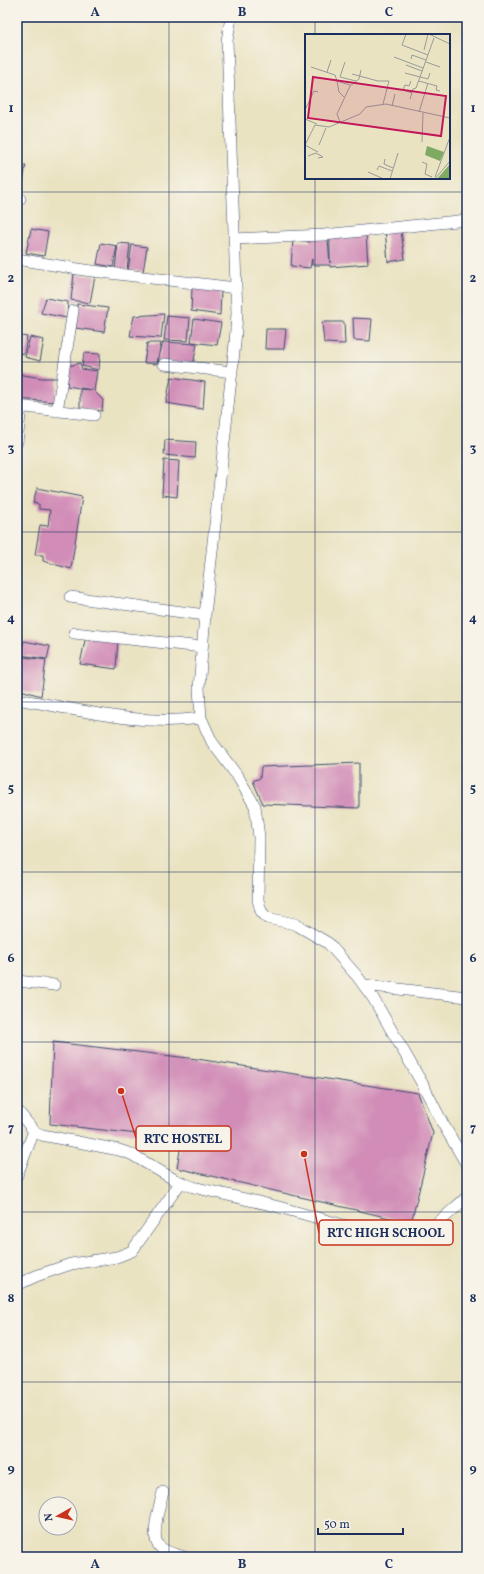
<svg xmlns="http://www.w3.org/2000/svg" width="484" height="1574" font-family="Vollkorn,serif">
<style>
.building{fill:#d18db7}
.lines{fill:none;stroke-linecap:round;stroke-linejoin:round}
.street-casing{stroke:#3a4a6d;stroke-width:12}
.street{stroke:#fff;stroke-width:11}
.grid{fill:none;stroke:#1b2f5e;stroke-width:1;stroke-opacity:0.55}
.inset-road{fill:none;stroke:#979b9a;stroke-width:1}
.view{fill:#c2185b;fill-opacity:0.15;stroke:#c2185b;stroke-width:2}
.inset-edge{fill:none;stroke:#1b2f5e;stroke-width:2}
.leader{fill:none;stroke:#c8321e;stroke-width:1.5}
.callout-dot{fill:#c8321e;stroke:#f7f3e8;stroke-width:1.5}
.callout{fill:#f7f3e8;stroke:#c8321e;stroke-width:1.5}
.callout-label{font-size:13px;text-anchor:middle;font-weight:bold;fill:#1b2f5e}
.neatline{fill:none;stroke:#1b2f5e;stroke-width:1.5}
.grid-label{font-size:13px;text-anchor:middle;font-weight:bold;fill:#1b2f5e}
</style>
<rect width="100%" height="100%" fill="#f7f3e8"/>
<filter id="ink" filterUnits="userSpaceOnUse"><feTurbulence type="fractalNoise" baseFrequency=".025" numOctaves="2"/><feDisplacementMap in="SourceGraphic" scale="8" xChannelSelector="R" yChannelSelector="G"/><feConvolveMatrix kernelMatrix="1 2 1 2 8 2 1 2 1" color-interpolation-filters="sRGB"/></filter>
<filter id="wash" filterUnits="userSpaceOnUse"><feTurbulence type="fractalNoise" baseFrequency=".012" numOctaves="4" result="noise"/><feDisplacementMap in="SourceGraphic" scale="16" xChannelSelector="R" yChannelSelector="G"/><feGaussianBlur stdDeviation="0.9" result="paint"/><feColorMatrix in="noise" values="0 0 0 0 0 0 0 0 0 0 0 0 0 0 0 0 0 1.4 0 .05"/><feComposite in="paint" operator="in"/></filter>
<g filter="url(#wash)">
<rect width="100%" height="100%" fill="#eae3c2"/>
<g id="blocks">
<path class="building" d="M17 164 26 165 22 187 17 186Z
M31 229 48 232 44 256 26 253Z
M385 229 401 231 405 259 388 262Z
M366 234 368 264 330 267V265H312V259L310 268 291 266 293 240 310 242V236L328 240 330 263V238Z
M101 243 117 246 113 267 97 264Z
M118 243 130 244 127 270 115 269Z
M132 245 147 247 143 272 128 270Z
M74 274 95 276 90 303 71 300Z
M192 288 221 291 220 315 191 311Z
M46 298 68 302 67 318 41 313Z
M77 304 108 308 104 332 75 328Z
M164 314 161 338 130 336 134 316Z
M167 316 190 318 188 341 164 340Z
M353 318 372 319 370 341 354 340Z
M194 319 221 323 217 345 191 342Z
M322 322H344L345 344 324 343Z
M266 329H286L284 349H265Z
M17 335 27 337 24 354 17 352Z
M30 337 44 340 40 361 25 357Z
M163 342 197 344 193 365 158 361Z
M147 343H161L157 364 144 363Z
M84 353 100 354 99 370 82 366Z
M80 363 82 369 97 371 94 391 103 400 102 411 80 409V389L92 390 67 386 69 366Z
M17 374 42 378H58L55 402 17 399Z
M171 377 205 382 203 409 166 403Z
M165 440 196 442 195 458 164 455Z
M164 460 179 461 177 497 162 495Z
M37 488 82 497 71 569 43 561V555H35L40 525 48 526 50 510 39 509V504L33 503Z
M86 636 118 640 116 669 80 664Z
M24 641 50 646 47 659 20 655Z
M17 656 46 660 41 696 17 689Z
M359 763V808L263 804 253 781 260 778 261 767Z
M53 1042 197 1059 418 1093 433 1133 411 1223 177 1168 182 1139 50 1124Z"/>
</g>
</g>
<g filter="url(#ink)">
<use href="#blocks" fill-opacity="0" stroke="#3a4a6d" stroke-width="1"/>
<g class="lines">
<defs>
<path id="street" d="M231 17 227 41 228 67 237 313 235 343 205 615 199 688 201 718 212 742 238 777 255 806 259 837 258 900 261 911 267 918 295 924 328 943 357 976 373 998 423 1085 443 1124 467 1165
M17 199H20
M234 239 324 235 467 220
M17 259 84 270 236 288
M164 364 232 372
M17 406 94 415
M57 411 73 311
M17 442 21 406
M70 597 205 615
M74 633 202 647
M17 699C77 709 141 727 201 718
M17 981 54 985
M364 985 467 997
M17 1110 34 1131 42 1135 119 1150 131 1154 175 1180 193 1187 275 1206 393 1239C429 1237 441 1220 467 1197
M17 1175 34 1131
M17 1285 36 1276 71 1264 117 1257 132 1251 181 1182
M163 1492C160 1505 149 1538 160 1547 166 1553 177 1554 184 1557"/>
</defs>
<use href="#street" class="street-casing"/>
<use href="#street" class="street"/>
</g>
</g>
<path class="grid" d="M169 17V1557M315 17V35M315 178V1557M17 192H467M17 362H467M17 532H467M17 702H467M17 872H467M17 1042H467M17 1212H467M17 1382H467"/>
<g transform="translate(305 34)">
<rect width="145" height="145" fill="#eae3c2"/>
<path d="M122 112 139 118 135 127 120 121ZM145 130V144L132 145Z" fill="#7eaa62"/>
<path class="inset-road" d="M101 0 97 11 123 21M124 0 145 10M119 16 123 0M89 23 118 34M106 25 107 21 121 26M40 28 35 43 51 47M121 28 135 33M101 31 117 37M6 33 30 41 32 47 45 51M22 38 26 26M100 39 123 45 125 39M47 40 73 47H84L78 70M32 47 34 58 39 63M106 47 104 52 100 51 98 56 107 59M114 47 132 52 131 56 135 57M105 65 108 55 111 54 129 4M87 72 90 60M0 76 9 57 13 58M114 78 123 49M0 85 12 90M35 88 32 80 45 52 54 45 56 36M117 108 118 79M0 111 10 91 24 93 55 80 61 73 81 70 145 84M0 111 13 118M14 111 21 94M3 122 11 119 18 123 13 124M80 125 79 130 88 134M117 128 122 130 120 140 127 143M72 136 74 132 87 137M63 138 79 145M130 143 145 103M85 145 93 119M130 145 145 127"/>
<path class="view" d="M8 43 141 62 136 102 3 84Z"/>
<rect width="145" height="145" class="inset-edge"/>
</g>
<path class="leader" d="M121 1091L136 1138M304 1154L319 1233"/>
<g class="callout-dot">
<circle cx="121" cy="1091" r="4"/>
<circle cx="304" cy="1154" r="4"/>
</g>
<g class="callout">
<rect x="136" y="1126" width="95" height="25" rx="4"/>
<rect x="319" y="1220" width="134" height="25" rx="4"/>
</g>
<g class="callout-label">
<text x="183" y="1143">RTC HOSTEL</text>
<text x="386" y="1237">RTC HIGH SCHOOL</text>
</g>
<rect width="484" height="1574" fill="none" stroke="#f7f3e8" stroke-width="44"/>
<g transform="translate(58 1516) rotate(262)"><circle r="19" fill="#f7f3e8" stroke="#9fa5b1"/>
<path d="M0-3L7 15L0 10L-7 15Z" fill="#c8321e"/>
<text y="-6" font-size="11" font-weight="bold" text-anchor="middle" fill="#1b2f5e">N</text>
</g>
<path d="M318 1528v6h85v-6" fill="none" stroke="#1b2f5e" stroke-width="2"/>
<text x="324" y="1528" font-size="12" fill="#1b2f5e" stroke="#f7f3e8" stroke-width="3" paint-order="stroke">50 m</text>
<rect x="22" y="22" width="440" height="1530" class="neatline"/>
<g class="grid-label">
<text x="95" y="16">A</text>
<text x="242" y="16">B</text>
<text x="389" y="16">C</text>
<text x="11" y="112">1</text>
<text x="473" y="112">1</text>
<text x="11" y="282">2</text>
<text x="473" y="282">2</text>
<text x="11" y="452">3</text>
<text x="473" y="452">3</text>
<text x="11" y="622">4</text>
<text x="473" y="622">4</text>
<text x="11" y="792">5</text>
<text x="473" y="792">5</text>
<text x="11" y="962">6</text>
<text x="473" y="962">6</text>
<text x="11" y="1132">7</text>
<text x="473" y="1132">7</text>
<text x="11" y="1302">8</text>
<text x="473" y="1302">8</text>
<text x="11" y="1472">9</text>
<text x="473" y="1472">9</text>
<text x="95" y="1568">A</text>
<text x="242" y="1568">B</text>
<text x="389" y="1568">C</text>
</g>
</svg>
